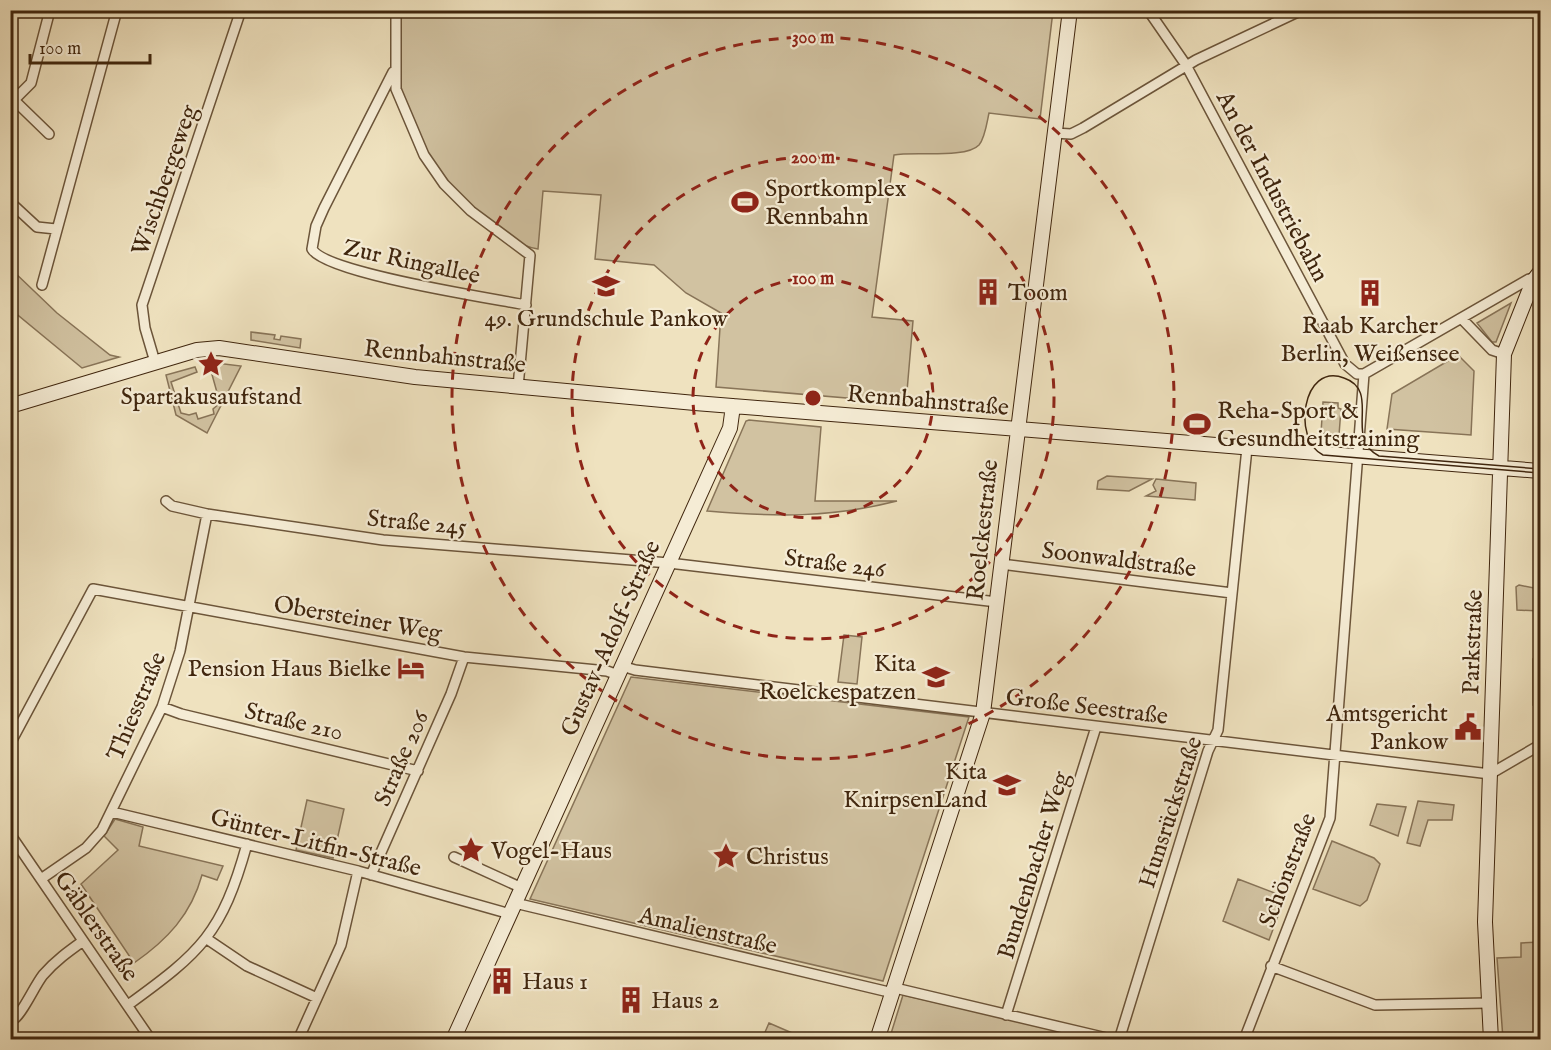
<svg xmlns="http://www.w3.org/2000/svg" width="1551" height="1050" font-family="'IM FELL English',serif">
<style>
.green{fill:#d1c2a1;stroke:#887458;stroke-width:1.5}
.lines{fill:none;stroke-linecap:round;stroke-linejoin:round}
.street-casing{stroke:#6c553a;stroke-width:12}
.secondary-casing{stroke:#40260e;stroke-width:16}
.street{stroke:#f5ecd5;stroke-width:9}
.secondary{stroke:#f5ecd5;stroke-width:14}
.tram{stroke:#40260e;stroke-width:1.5}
.ring{fill:none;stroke:#8f2418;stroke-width:3;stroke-dasharray:10 8}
.labels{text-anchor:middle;stroke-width:4.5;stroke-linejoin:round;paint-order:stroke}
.street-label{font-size:24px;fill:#40260e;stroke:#f5ecd5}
.poi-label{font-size:24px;fill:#40260e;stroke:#f5ecd5;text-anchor:start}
.centre{fill:#8f2418;stroke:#f5ecd5;stroke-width:3}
.ring-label{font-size:18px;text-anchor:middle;font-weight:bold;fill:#8f2418;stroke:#f5ecd5;stroke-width:4.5;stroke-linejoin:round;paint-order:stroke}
</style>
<rect width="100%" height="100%" fill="#efe2bf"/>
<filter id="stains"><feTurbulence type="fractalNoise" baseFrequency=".00333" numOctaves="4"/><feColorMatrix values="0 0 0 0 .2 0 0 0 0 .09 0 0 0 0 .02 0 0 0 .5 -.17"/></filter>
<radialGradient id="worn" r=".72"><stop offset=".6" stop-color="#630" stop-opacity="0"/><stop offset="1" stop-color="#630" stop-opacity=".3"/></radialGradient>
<path class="green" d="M399 11H1053L1040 119 989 113C987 122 985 138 979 145 966 159 913 151 894 155L872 317 913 321 906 403 716 387 721 313 686 293 654 265 595 259 601 195 543 191 538 249C482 240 409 141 399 88 394 64 399 35 399 11Z
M11 269 57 313 110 355 119 357 82 368 14 312 11 314Z
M1511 303 1496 342H1492L1477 323Z
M251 332 275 335 274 339 280 340 281 336 301 339 300 348 251 340Z
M1458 355 1474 371 1471 435 1387 429 1392 394Z
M216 363 241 366 207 433 176 415 166 375 195 367 197 372 171 382 181 413 189 415 196 413 198 419 214 414 213 409 220 403 211 371 206 373 203 364Z
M1323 402 1338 403V408L1341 409 1339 435 1321 433Z
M749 420 821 427 815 501H897C831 518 774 517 707 511L746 421Z
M1107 476 1152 479 1129 491 1097 489 1098 481Z
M1156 479 1196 483 1195 500 1146 496 1156 491 1153 485Z
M1519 585 1534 588 1540 586V611L1517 610 1516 587Z
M844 635 862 637 857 684 838 682Z
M1540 654V705H1533V659Z
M631 677 969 717 883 981 530 899Z
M307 800 344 809 333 858 296 850Z
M1418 801 1454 805 1452 820H1428L1420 846 1407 843Z
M1377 804 1406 807 1398 836 1370 825Z
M115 819 143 827 139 846 223 866 217 880 202 875C191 915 167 940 134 963L81 884 118 850 104 836Z
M1332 841 1374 858 1380 864 1367 900 1360 906 1313 889Z
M1238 879 1285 897 1269 940 1223 921Z
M1540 942V1038L1503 1039 1497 958 1521 957V943Z
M903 995 1095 1039 889 1040Z
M769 1023 806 1039H762Z"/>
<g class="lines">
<defs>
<path id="street" d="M396 10V89L424 155 444 184 471 211 530 255 518 387
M1148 10 1186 65 1345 364 1357 374H1364
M393 72 324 208 316 226 312 249C325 273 490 298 526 305
M10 97 14 100 31 83 50 10
M14 100 49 134
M1054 133 1071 134 1083 128 1196 60 1302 10
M10 202 37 227 56 229
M42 285 117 10
M1462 319 1492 350 1504 354
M155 362 145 328 142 305 241 10
M1364 374 1529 279 1533 281
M166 501 172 506 207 514 383 540 669 563 997 602
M1001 564 1232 593
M622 666 635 670 1490 774 1540 745
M162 707 181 714 418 771
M10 744 93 589 464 657 607 671 618 675
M112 812 358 871 510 914
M10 834 151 1040
M454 857 522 888
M371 875 451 694 464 657
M41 879 86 848 102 830 162 707 180 651 207 514
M515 903 893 993
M207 939 247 966 317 998
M1271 966 1375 1005 1489 1003
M895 988 1115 1040
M128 1005C201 952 222 934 247 844
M1006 1015 1096 727
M10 1017 14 1019C22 1014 35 985 43 975 55 961 69 951 83 941
M298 1040 341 945 358 871
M1119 1040 1208 751 1218 730 1247 448
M1244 1040 1330 818 1364 374"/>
<path id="secondary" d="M10 406 197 350 219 348 415 377 695 403 1540 471
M453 1040 730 428 733 406
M877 1040 983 713 1070 10
M1491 1040 1485 922 1504 354 1533 281 1540 272"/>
</defs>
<use href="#street" class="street-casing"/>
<use href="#secondary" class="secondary-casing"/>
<use href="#street" class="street"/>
<use href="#secondary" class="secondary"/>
<path class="tram" d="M1540 469 1379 456C1343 438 1382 391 1344 378 1302 362 1292 440 1323 455L1540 473"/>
</g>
<g class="ring">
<circle cx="813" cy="398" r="120"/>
<circle cx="813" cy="398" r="241"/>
<circle cx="813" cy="398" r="361"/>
</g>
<defs>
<symbol id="stadium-bare" viewBox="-9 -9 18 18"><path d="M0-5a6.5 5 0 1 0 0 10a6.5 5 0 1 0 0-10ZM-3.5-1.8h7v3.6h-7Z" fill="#8f2418" stroke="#f5ecd5" stroke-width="2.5" paint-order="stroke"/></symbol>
<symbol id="school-bare" viewBox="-9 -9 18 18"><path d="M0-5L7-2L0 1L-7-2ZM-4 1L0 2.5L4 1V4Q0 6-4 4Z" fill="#8f2418" stroke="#f5ecd5" stroke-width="2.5" paint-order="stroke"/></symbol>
<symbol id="building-bare" viewBox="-9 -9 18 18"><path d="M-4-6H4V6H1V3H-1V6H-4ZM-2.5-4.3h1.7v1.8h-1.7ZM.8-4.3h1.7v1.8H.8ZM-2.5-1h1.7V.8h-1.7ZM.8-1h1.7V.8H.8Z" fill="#8f2418" stroke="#f5ecd5" stroke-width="2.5" paint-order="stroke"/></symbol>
<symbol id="sight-bare" viewBox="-9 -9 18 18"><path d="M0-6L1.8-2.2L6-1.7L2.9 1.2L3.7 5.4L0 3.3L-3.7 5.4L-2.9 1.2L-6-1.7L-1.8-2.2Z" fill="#8f2418" stroke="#f5ecd5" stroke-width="2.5" paint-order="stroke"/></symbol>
<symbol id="hotel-bare" viewBox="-9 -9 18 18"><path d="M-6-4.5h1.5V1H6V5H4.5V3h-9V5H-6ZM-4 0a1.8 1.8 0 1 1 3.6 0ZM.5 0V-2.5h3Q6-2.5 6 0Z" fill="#8f2418" stroke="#f5ecd5" stroke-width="2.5" paint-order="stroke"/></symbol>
<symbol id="civic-bare" viewBox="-9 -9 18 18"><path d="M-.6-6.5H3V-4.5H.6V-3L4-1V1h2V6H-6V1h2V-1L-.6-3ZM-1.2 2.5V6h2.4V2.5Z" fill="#8f2418" stroke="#f5ecd5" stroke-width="2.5" paint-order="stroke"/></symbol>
</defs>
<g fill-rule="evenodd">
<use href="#stadium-bare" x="726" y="183" width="38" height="38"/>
<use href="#school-bare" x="587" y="267" width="38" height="38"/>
<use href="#building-bare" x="969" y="273" width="38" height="38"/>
<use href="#building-bare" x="1351" y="274" width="38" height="38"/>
<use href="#sight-bare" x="192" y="345" width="38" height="38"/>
<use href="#stadium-bare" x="1178" y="405" width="38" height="38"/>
<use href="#hotel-bare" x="392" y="649" width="38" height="38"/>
<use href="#school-bare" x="917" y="658" width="38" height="38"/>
<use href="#civic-bare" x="1449" y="708" width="38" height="38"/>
<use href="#school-bare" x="988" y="766" width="38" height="38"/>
<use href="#sight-bare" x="452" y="831" width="38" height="38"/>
<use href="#sight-bare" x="707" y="837" width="38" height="38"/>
<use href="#building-bare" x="483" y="962" width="38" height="38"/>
<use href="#building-bare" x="612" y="981" width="38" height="38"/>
</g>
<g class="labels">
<g class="street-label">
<text transform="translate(164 180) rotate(-71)" y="8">Wischbergeweg</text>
<text transform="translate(1273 186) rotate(62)" y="8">An der Industriebahn</text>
<text transform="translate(412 261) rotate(12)" y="8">Zur Ringallee</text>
<text transform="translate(445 356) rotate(6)" y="8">Rennbahnstraße</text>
<text transform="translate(928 400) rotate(5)" y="8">Rennbahnstraße</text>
<text transform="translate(417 522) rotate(5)" y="8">Straße 245</text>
<text transform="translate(982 530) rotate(-84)" y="8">Roelckestraße</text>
<text transform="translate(1119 559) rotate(7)" y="8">Soonwaldstraße</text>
<text transform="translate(835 563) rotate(7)" y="8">Straße 246</text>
<text transform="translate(358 618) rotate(10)" y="8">Obersteiner Weg</text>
<text transform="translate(610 638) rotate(-66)" y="8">Gustav-Adolf-Straße</text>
<text transform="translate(1472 642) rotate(-88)" y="8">Parkstraße</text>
<text transform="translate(136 706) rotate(-67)" y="8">Thiesstraße</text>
<text transform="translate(1087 706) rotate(7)" y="8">Große Seestraße</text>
<text transform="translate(294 721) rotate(13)" y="8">Straße 210</text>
<text transform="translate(401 758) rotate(-66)" y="8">Straße 206</text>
<text transform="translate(1170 812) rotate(-72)" y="8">Hunsrückstraße</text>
<text transform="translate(316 842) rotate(14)" y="8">Günter-Litfin-Straße</text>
<text transform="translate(1033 865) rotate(-73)" y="8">Bundenbacher Weg</text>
<text transform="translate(1287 870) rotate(-69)" y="8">Schönstraße</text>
<text transform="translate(97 926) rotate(55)" y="8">Gäblerstraße</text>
<text transform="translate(708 930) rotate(13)" y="8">Amalienstraße</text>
</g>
<g class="poi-label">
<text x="765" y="196">Sportkomplex<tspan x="765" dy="28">Rennbahn</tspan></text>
<text x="1008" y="300">Toom</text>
<text x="606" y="326" text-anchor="middle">49. Grundschule Pankow</text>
<text x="1370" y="333" text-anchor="middle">Raab Karcher<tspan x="1370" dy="28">Berlin, Weißensee</tspan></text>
<text x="211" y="404" text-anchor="middle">Spartakusaufstand</text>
<text x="1217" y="418">Reha-Sport &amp;<tspan x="1217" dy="28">Gesundheitstraining</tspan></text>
<text x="916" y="671" text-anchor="end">Kita<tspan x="916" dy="28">Roelckespatzen</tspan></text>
<text x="391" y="676" text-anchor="end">Pension Haus Bielke</text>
<text x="1448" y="721" text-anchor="end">Amtsgericht<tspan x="1448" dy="28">Pankow</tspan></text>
<text x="987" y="779" text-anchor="end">Kita<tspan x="987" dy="28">KnirpsenLand</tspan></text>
<text x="491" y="858">Vogel-Haus</text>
<text x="746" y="864">Christus</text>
<text x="522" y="989">Haus 1</text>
<text x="651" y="1008">Haus 2</text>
</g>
</g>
<circle cx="813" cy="398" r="9" class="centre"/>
<g class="ring-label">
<text x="813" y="43">300 m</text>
<text x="813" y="163">200 m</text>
<text x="813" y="284">100 m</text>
</g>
<rect width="1551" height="1050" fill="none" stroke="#efe2bf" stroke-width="36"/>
<rect x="12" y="12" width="1527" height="1026" fill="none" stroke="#40260e" stroke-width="3"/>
<rect x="18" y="18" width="1515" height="1014" fill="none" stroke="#40260e" stroke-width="1.5"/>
<path d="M30 54v9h120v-9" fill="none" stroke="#40260e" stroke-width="3"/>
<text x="39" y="54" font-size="18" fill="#40260e" stroke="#f5ecd5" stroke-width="4.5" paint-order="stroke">100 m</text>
<rect width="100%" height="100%" filter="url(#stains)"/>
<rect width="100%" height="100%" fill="url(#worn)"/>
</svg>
